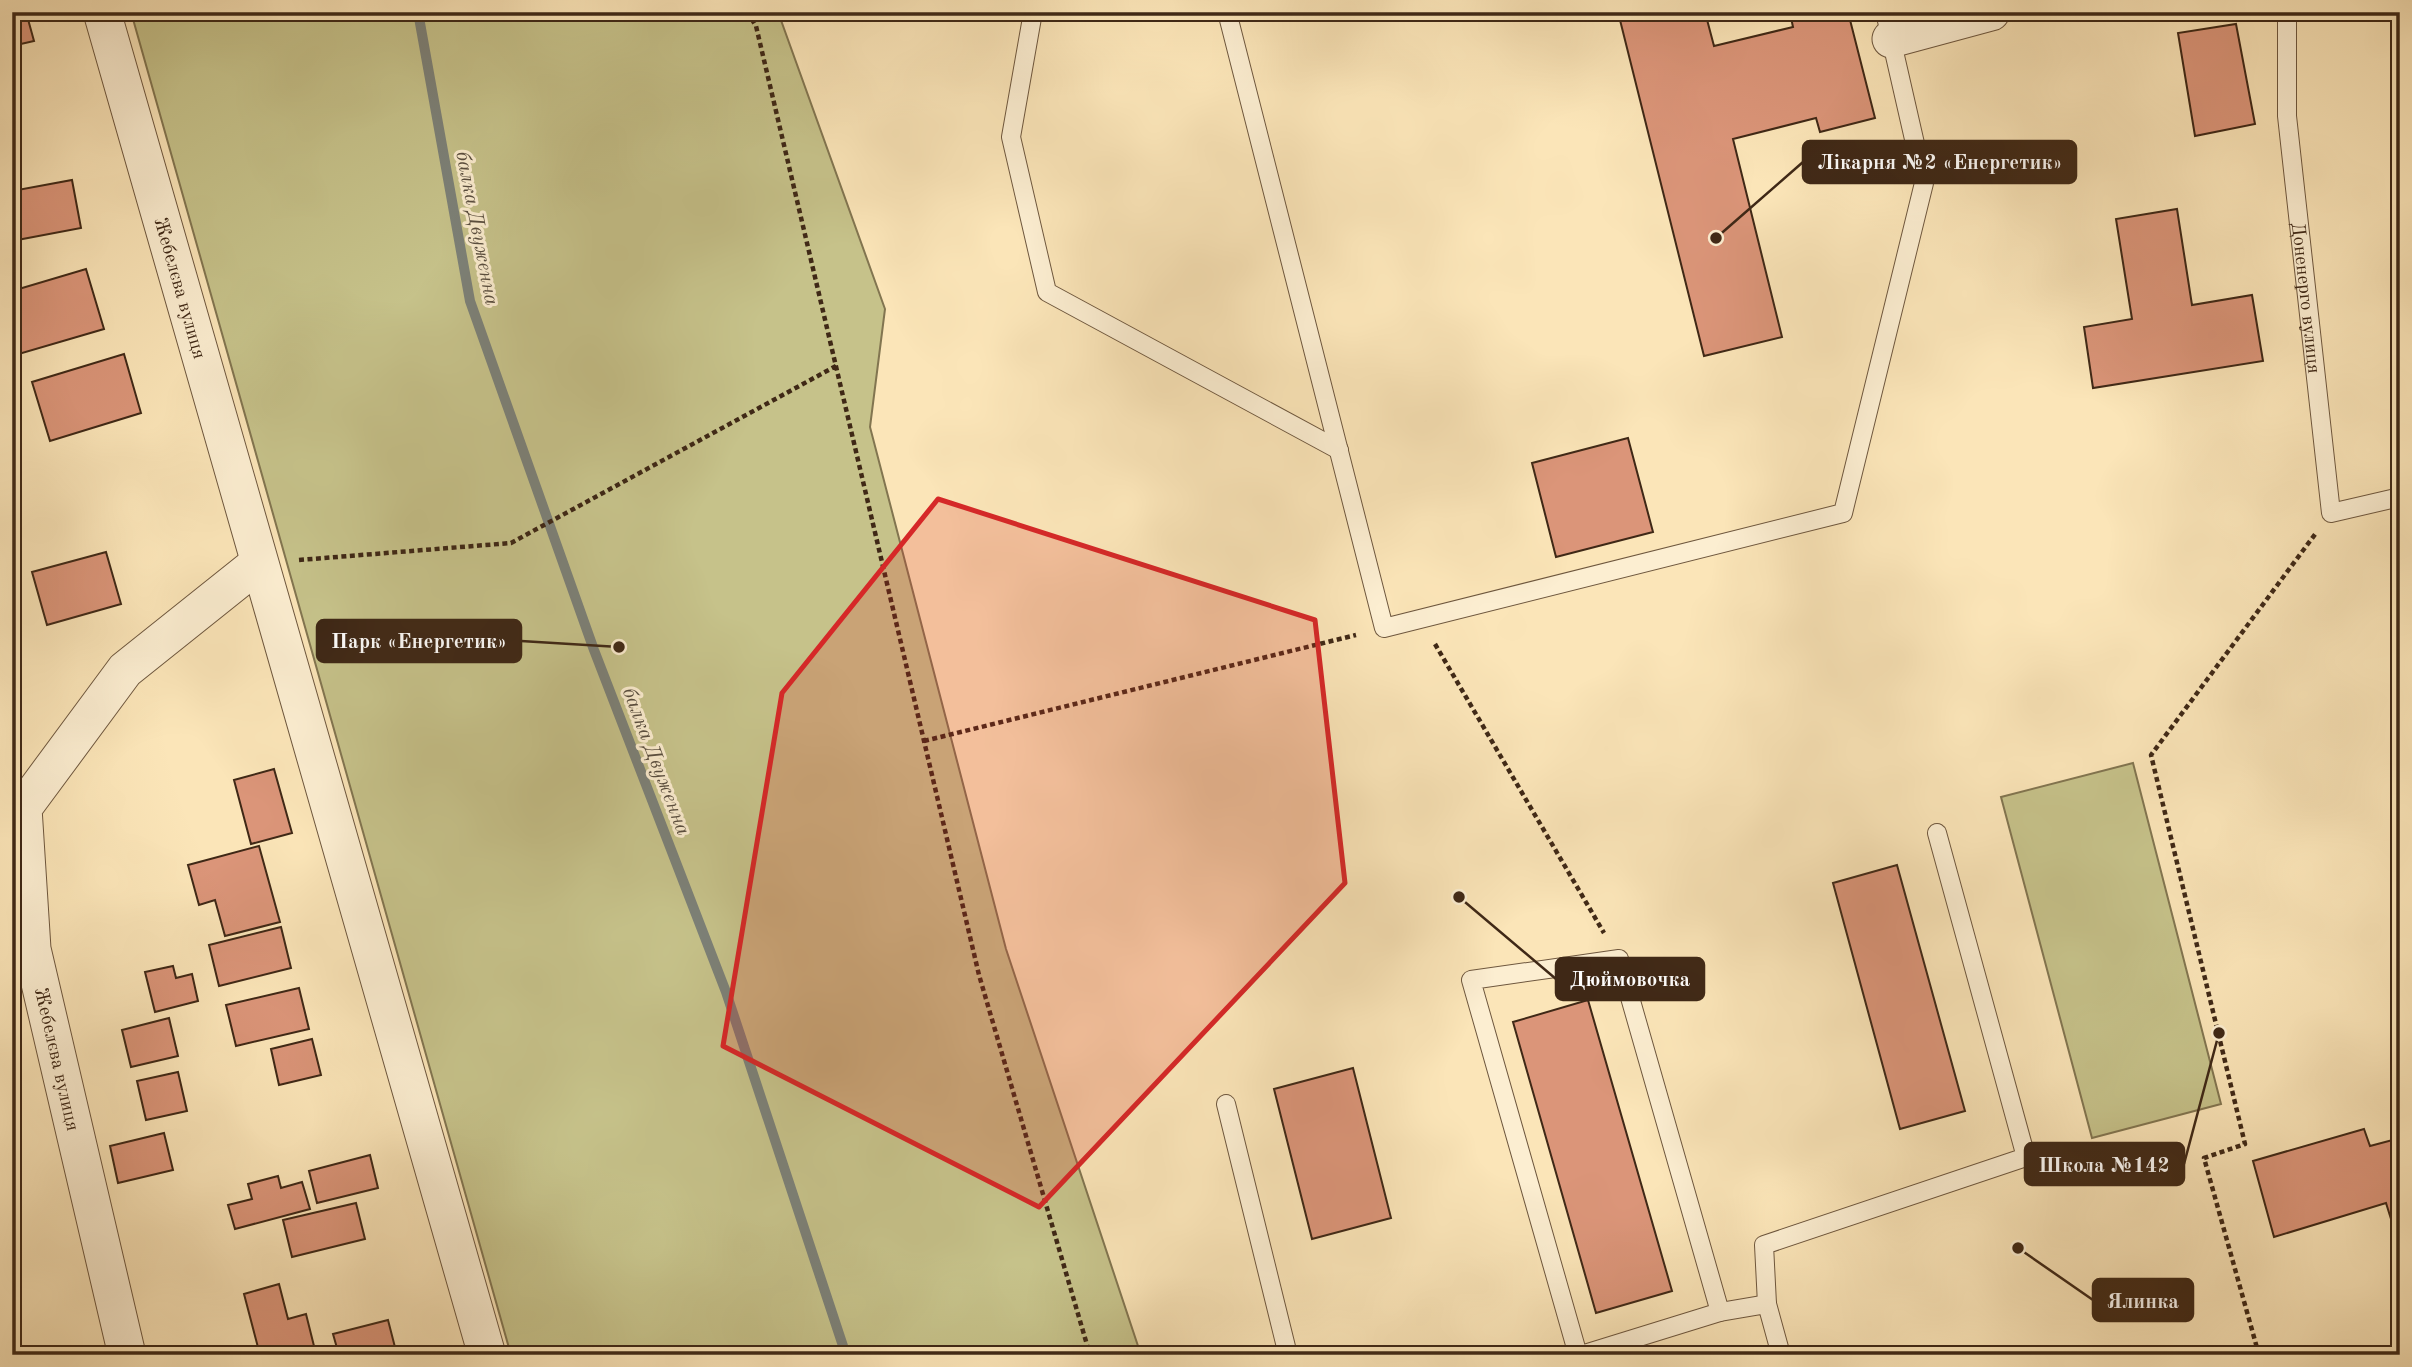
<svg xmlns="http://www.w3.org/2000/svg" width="2412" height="1367" font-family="'Old Standard TT',serif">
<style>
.green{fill:#c6c28a;stroke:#827550;stroke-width:2}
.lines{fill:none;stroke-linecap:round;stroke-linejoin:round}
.stream{stroke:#7c8178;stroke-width:10}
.building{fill:#db9579;stroke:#3f2816;stroke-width:2}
.lane-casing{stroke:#6e573e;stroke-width:20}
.street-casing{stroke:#6e573e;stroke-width:39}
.path{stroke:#3f2816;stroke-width:4.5;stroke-dasharray:5 3.5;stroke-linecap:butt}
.lane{stroke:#fceed1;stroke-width:18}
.street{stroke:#fceed1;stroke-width:37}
.marked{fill:#d62828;fill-opacity:0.2;stroke:#d62828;stroke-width:5;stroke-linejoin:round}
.labels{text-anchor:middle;stroke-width:6;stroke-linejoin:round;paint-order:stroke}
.street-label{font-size:19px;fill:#3f2816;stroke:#fceed1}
.water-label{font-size:21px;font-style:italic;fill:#584d3f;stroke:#fceed1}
.leader{fill:none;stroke:#3f2816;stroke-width:2.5}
.callout-dot{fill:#3f2816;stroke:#fceed1;stroke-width:2.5}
.callout{fill:#3f2816;stroke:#3f2816;stroke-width:2.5}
.callout-label{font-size:21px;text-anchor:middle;font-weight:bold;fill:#fff}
</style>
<rect width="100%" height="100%" fill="#fbe5b8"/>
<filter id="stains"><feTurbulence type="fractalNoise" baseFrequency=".00286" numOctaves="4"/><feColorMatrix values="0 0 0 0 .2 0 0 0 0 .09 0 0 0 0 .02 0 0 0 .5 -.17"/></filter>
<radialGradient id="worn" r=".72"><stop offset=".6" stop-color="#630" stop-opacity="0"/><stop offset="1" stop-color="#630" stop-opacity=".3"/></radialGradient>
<path class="green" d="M131 12H778L885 309 870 427 1006 949 1141 1355H511Z
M2133 763 2221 1104 2092 1138 2001 797Z"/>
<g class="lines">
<path class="stream" d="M418 12 470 301 594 650 726 992 846 1355"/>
</g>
<path class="building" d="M12 12H26L34 41 12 46Z
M1618 12H1705L1714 46 1793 27 1790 13 1794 12H1848L1875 118 1820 132 1816 118 1733 139 1782 337 1704 356Z
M2236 24 2255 124 2195 136 2178 33Z
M72 180 81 228 12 241V191Z
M2177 209 2192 305 2252 295 2263 361 2093 388 2084 327 2132 319 2116 219Z
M86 269 104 329 12 356V291Z
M124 354 141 413 50 441 32 382Z
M1628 438 1653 532 1556 557 1532 463Z
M106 552 121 604 47 625 32 572Z
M274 769 292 833 251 844 234 780Z
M259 846 280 922 225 936 215 900 199 905 188 865Z
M1897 865 1965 1111 1900 1129 1833 883Z
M281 927 291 968 219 986 209 945Z
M173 966 176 978 192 974 198 1001 155 1012 145 972Z
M299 988 309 1029 236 1046 226 1005Z
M1588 1000 1672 1291 1596 1313 1513 1022Z
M169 1018 178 1056 131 1067 122 1030Z
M312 1039 321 1075 279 1085 271 1049Z
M1353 1068 1391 1218 1312 1239 1274 1089Z
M178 1072 187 1111 146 1120 137 1081Z
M2364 1129 2370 1146 2400 1138V1248L2386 1203 2274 1237 2253 1161Z
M164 1133 173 1170 118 1183 110 1146Z
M370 1155 378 1188 317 1203 309 1171Z
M278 1176 281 1188 302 1182 310 1209 235 1229 228 1205 252 1199 248 1184Z
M356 1203 365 1239 292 1257 283 1220Z
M279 1284 288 1319 306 1314 314 1346 280 1355H260L244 1294Z
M388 1320 397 1355H339L333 1334Z"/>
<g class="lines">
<defs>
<g id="lane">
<path d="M1033 12 1011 137 1047 292 1339 450"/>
<path d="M1227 12 1384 628 1843 513 1924 183 1885 12"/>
<path id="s1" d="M2287 12V116L2331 513 2400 497"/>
<path d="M1226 1104 1288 1355"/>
<path d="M1767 1304 1764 1245 2026 1157 1937 833"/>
<path d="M1578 1355 1471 980 1619 959 1720 1312 1767 1304 1781 1355"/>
<path d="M1581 1355 1720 1312"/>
</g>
<g id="street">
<path id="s2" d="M102 12 487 1355"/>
<path d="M1891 39 1991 12"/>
<path d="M127 1355 32 949 23 808 125 670 259 563"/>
</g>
</defs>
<use href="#lane" class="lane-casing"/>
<use href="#street" class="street-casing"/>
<path class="path" d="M747 12 756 26 979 975 1090 1355
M299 560 511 543 836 366
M1435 644 1604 933
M924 741 1356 635
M2259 1355 2204 1158 2245 1144 2151 755 2316 533"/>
<use href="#lane" class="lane"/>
<use href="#street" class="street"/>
</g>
<path class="marked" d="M938 499 1315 620 1345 883 1039 1207 723 1046 782 693Z"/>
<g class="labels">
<g class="street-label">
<text dy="7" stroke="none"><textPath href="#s2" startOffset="287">Жебелєва вулиця</textPath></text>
<text dy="7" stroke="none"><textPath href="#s1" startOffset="287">Доненерго вулиця</textPath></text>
<text transform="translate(58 1059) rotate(77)" y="7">Жебелєва вулиця</text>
</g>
<g class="water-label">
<text transform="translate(478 228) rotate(79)" y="7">балка Двуженна</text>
<text transform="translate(657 761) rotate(69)" y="7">балка Двуженна</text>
</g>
</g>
<path class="leader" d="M1716 238L1803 162M619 647L521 641M1459 897L1556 979M2219 1033L2184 1164M2018 1248L2093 1300"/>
<g class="callout-dot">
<circle cx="1716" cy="238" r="7"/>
<circle cx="619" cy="647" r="7"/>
<circle cx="1459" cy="897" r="7"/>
<circle cx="2219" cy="1033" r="7"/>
<circle cx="2018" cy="1248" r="7"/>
</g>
<g class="callout">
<rect x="1803" y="141" width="273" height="42" rx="7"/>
<rect x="317" y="620" width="204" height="42" rx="7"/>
<rect x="1556" y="958" width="148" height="42" rx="7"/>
<rect x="2025" y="1143" width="159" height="42" rx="7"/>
<rect x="2093" y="1279" width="100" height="42" rx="7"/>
</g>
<g class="callout-label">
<text x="1940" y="169">Лікарня №2 «Енергетик»</text>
<text x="419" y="648">Парк «Енергетик»</text>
<text x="1630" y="986">Дюймовочка</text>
<text x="2104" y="1172">Школа №142</text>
<text x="2143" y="1308">Ялинка</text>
</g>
<rect width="2412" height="1367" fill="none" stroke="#fbe5b8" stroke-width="42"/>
<rect x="14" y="14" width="2384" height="1339" fill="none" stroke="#3f2816" stroke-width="3.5"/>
<rect x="21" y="21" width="2370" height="1325" fill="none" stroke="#3f2816" stroke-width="2"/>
<rect width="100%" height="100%" filter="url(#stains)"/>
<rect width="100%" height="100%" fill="url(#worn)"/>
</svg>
